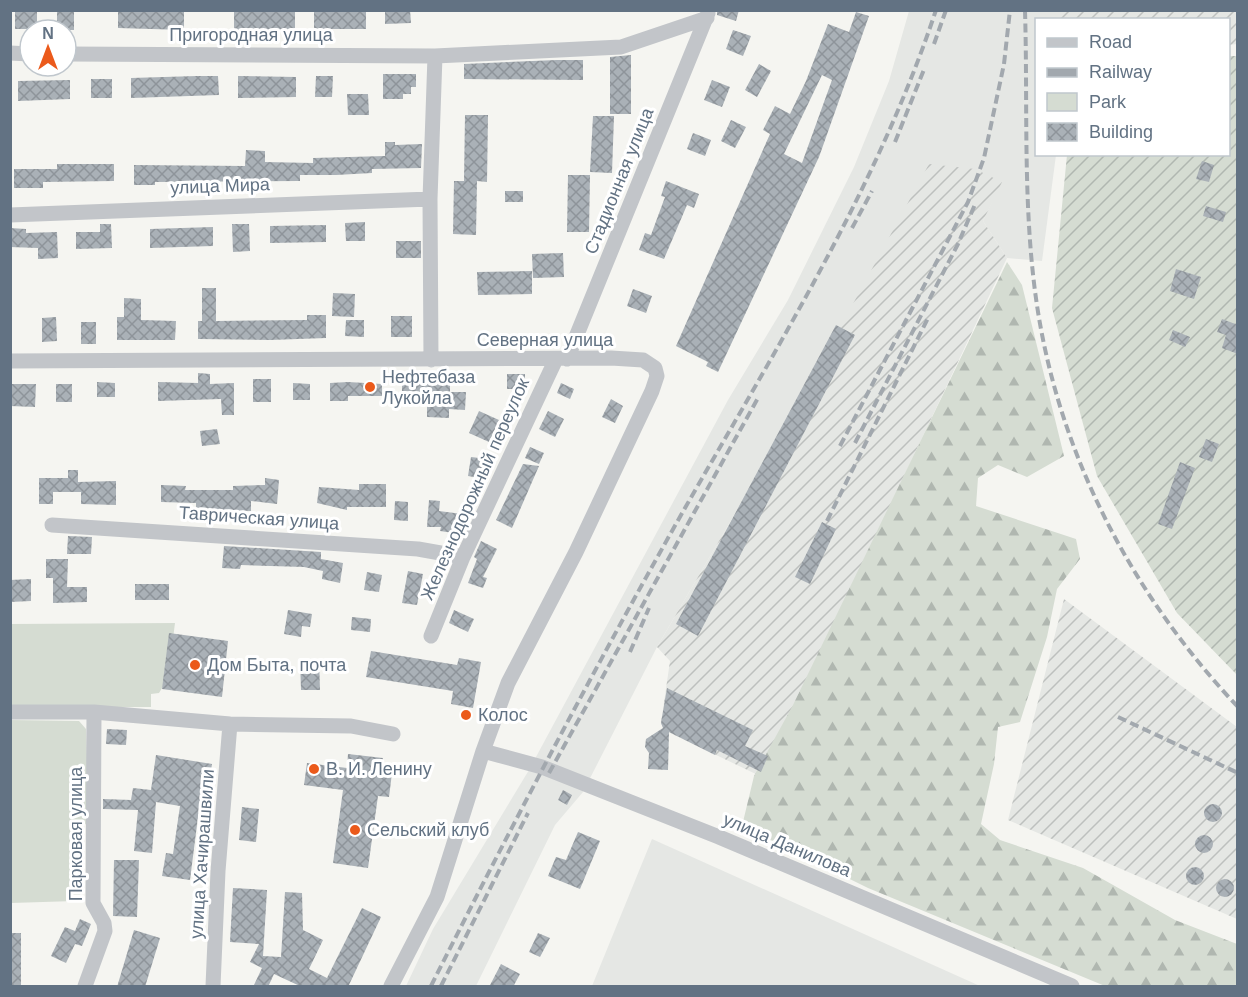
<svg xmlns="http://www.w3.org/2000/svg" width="1248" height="997" font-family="Arial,sans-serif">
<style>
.built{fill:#e5e7e4}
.industrial{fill:url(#industrial-furrows)}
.forest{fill:url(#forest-firs)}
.park{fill:#d5dcd2}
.garden{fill:url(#garden-furrows)}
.building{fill:url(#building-cross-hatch);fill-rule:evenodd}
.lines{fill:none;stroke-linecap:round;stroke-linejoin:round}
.minor{stroke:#c2c5c9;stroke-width:15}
.rail{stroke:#a2a8ae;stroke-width:4;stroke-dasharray:9 4.5;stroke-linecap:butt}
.poi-dot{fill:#eb5a1b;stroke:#fff;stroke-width:2}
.labels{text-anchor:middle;stroke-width:6;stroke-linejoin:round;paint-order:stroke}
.street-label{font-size:18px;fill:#627283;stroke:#fff}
.poi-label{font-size:18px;fill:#627283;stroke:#fff;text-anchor:start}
</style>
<defs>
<pattern id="industrial-furrows" width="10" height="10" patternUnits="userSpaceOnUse" patternTransform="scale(1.5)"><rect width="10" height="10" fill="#e5e7e4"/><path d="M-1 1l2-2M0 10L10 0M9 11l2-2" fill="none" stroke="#bdc0be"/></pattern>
<pattern id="forest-firs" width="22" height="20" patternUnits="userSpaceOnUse" patternTransform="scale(1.5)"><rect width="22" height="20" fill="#d5dcd2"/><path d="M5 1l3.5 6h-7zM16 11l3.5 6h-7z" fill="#b0b7b0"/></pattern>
<pattern id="garden-furrows" width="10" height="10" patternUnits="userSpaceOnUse" patternTransform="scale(1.5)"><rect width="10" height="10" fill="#d5dcd2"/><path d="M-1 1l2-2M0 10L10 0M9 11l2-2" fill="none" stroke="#b0b7b0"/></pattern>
<pattern id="building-cross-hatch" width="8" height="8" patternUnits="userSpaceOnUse" patternTransform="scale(1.5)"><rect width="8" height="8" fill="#aab1b7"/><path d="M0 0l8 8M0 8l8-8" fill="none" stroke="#8e949a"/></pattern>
</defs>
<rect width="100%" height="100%" fill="#f5f5f1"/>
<path class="built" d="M909 11H1069V19L1036 20V154L1056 155 1042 261 1007 258 983 221 1001 182 792 416 657 647 583 792 555 825 476 986H406L433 929 529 770 728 400 788 300 854 167 889 81Z
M652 839 980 986H592Z"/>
<path class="industrial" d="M1061 11H1237V44L1229 45 1228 20 1061 19Z
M929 164 975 169 1002 182 983 221 1007 258 762 777 664 730 661 723 670 661 657 647 792 416Z
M1064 599 1237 727V919L1008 820Z"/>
<path class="forest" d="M1007 262 1022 285 1064 456 1027 477 998 465 978 478 976 506 1076 539 1080 559 1057 589 1047 637 1020 722 998 727 994 764 981 824 1000 840 1083 868 1175 920 1237 944V986H1105L868 888 742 826 754 776 793 705Z"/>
<path class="park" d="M175 623 168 678 159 693 151 694V707H11L10 624Z
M10 720 79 721 86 729 89 820 83 827 80 898 75 901 11 903Z"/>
<path class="garden" d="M1229 56H1237V675L1177 613 1097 476 1052 308 1067 155 1228 154Z"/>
<path class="building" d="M57 10H74V30H57Z
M118 10 184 12V30L118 28Z
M234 10H295V29L234 31Z
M314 10H366V29H314Z
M385 10H410L411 23 385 24Z
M717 10H739L736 21 717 15Z
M15 11H37V29H15Z
M856 12 869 16 819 157 718 372 706 366 708 362 676 346 770 134 763 130 775 106 790 114 806 81 828 24 849 32ZM822 75 832 80 802 163 784 154Z
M733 30 751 36 743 56 726 49Z
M631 55V114H610V57Z
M557 60H583V80L464 79V64Z
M759 64 771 71 757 97 745 90Z
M383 74H416V87H411V94H403V99H383Z
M197 76H218L219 95 131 98V78Z
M238 76 296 77V97L238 98Z
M316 76H333L332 97H315Z
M91 79H112V98H91Z
M70 80V99L18 101V81Z
M712 80 730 87 722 107 704 100Z
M347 94H368L369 115H348Z
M465 115H488L487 182 477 181 476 235 453 234 454 181H464Z
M593 116H614L612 173 590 172Z
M731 120 746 127 735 148 721 141Z
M693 133 711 140 705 156 687 149Z
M385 142H395V145L422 144 421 168 372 169V173L336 175H300V181L155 182V185H134V165L245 166 246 150 265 151V162L313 163V158L385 156Z
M1202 161 1214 165 1209 182 1196 179Z
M57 164H114V181L43 182V188H14V169H57Z
M568 175H590L589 232H567Z
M666 181 699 194 694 208 687 205 664 259 639 250 645 233 651 235 665 197 661 196Z
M505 191H523V202H505Z
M1206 206 1226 212 1223 222 1203 216Z
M365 222V241H346L345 223Z
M100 224H111L112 248 76 249V232H100Z
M232 224H249L250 251 233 252Z
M326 225V242L270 243V226Z
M213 227V246L150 248V229Z
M10 228 26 229V233L57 232 58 258 38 259V248L10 247Z
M396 241H421V258H396Z
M563 253 564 277 533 278 532 254Z
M1176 269 1201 277 1194 299 1170 291Z
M532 271V294L478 295 477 272Z
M202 288H216V321L307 320V315H326V338L270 340 198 339V321H202Z
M633 289 652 296 646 313 627 306Z
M333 293 355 294 354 317 332 316Z
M124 298 141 299V320L176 321 175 340H117V317H124Z
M391 316H412V337H391Z
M56 317 57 341 42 342V318Z
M1222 319 1238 325V354L1222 348 1226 335 1217 332Z
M346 320H364V337L345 336Z
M81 322H96V344H81Z
M836 325 855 335 698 636 676 624Z
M1173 330 1190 337 1185 347 1169 340Z
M198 373 210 374V384L234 383V415H222L221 399 158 401V382L198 383Z
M507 374H525V389H507Z
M253 379H271V402H253Z
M97 382 115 383V397H97Z
M348 382 382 384V396H348V401H330V383Z
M450 382V392H466L465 410 449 409V418L427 417V394L402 393V383Z
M293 383 310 384V400H293Z
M561 383 574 389 570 399 557 393Z
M10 384H36L35 407 10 406Z
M56 384H72V402H56Z
M611 399 623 406 615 423 602 417Z
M479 411 499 420 489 442 469 433Z
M548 411 564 419 555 437 539 429Z
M217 429 220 444 202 446 200 431Z
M1206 439 1219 444 1212 462 1199 457Z
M530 447 544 453 539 464 525 458Z
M471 457 488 459 485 479 468 476Z
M1180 462 1195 468 1172 529 1158 524Z
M523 464 539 466 512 528 496 520Z
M68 470H78V482L116 481V505L81 504V492H53V504H39V478H68Z
M265 478 279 480 277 504 251 501V511L196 509V503L161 502V485L186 486 185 490H233V486L265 485Z
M359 484H386V507H347V510L317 503 319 487 359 490Z
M429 500 440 501 439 511 462 514 460 534 440 531 441 527H427Z
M395 501 408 502V521L394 520Z
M822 522 836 529 810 584 795 577Z
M68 536 92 537 91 554H67Z
M481 541 497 549 483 577 487 578 483 588 468 583 477 559 474 557Z
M224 546 321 552V559L343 563 340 583 322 579 323 571 304 567 241 565 240 569 222 568Z
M46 559H68L67 587H87V602L53 603V578H46Z
M408 571 423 574 417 605 402 603Z
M367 572 382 575 379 592 364 590Z
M31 579V601L10 602V580Z
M135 584H169V600H135Z
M288 610 312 614 310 627 302 626 301 637 284 634Z
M454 610 474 619 468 632 449 623Z
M352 617 371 619 370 632 351 630Z
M169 633 228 641 222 697 162 689Z
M371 651 457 665 459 658 481 662 473 708 451 704 453 691 366 677Z
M300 659H319L320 690H301Z
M667 688 753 730 745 746 768 756 761 772 717 750 715 755 669 732 668 770 648 769 649 753 645 747 646 739 663 728 661 723Z
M107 729 127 730 126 745 106 744Z
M348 754 383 758 381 772 392 773 389 797 378 796 368 868 333 863 343 790 304 785 307 763 347 768Z
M156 755 212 764 205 809H199L190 880 162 876 166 853 173 854 180 806 156 802 152 853 134 851 138 810 103 809V799L131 800 133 788 151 790Z
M563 790 572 795 567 805 558 800Z
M1204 813a9 9 0 1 1 18 0a9 9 0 1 1-18 0Z
M242 807 259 809 256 842 239 840Z
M578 832 600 841 580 889 548 876 556 857 566 860Z
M1195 844a9 9 0 1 1 18 0a9 9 0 1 1-18 0Z
M114 860H139L137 917 113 916Z
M1186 876a9 9 0 1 1 18 0a9 9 0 1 1-18 0Z
M1216 888a9 9 0 1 1 18 0a9 9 0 1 1-18 0Z
M233 888 267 890 263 956 281 957 285 892 302 893 303 930 323 940 309 969 327 978 362 908 381 917 348 987H302L274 974 268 987H253L262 968 250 962 259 944 230 942Z
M80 919 91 924 82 946 75 944 66 963 51 956 65 927 75 931Z
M134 930 160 938 145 987H117Z
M10 933H21V987H10Z
M538 933 550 938 540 957 529 952Z
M501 964 520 974 513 987H489Z"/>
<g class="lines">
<path class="minor" d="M10 53 30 54
M66 54 435 56 621 47 707 18
M10 215 430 199
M567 359 708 13
M431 360 430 199 435 56
M10 361 611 358 643 360 655 368 657 376 652 391 576 552 508 683 483 751 437 897 391 986
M52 525 418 549 463 557
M431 636 463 557 556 359
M10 712H94L230 724 351 726 393 734
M483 751 542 767 719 837 1072 986
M85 986 105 931 104 923 93 903 94 712
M213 986 218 871 230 724"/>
<path class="rail" d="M1025 10C1028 113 1022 217 1039 318 1064 465 1136 599 1238 707
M934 44 946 10
M895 142 925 67
M852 228 872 191
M855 443 958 244 976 202
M840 446 968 202 984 158 1004 64 1010 10
M827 521 929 316
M630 652 649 608
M1118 717 1238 773
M549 773 758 398
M431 986C512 825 596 665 685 508 777 347 877 188 936 10
M441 986 528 813"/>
</g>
<g class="poi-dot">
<circle cx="370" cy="387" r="6"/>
<circle cx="195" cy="665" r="6"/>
<circle cx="466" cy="715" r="6"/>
<circle cx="314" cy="769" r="6"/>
<circle cx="355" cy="830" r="6"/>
</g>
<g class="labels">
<g class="street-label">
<text x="251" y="41">Пригородная улица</text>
<text transform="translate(619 181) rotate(-68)" y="6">Стадионная улица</text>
<text transform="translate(220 186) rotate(-2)" y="6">улица Мира</text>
<text x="545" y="346">Северная улица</text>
<text transform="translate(475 489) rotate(-66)" y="6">Железнодорожный переулок</text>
<text transform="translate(259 518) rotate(4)" y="6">Таврическая улица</text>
<text transform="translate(76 834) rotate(-90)" y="6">Парковая улица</text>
<text transform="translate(787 845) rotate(23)" y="6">улица Данилова</text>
<text transform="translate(202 854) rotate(-86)" y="6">улица Хачирашвили</text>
</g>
<g class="poi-label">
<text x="382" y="383">Нефтебаза<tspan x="382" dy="21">Лукойла</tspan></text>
<text x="207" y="671">Дом Быта, почта</text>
<text x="478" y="721">Колос</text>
<text x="326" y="775">В. И. Ленину</text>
<text x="367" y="836">Сельский клуб</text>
</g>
</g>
<rect width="1248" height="997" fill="none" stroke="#627283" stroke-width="24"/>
<rect x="1035" y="18" width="195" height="138" fill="#ffffff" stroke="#c0c7cd" stroke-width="1.5"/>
<rect x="1047" y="38" width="30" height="9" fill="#c2c5c9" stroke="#c0c7cd" stroke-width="1.5"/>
<text x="1089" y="48" font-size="18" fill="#627283">Road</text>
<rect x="1047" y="68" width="30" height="9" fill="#a2a8ae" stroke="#c0c7cd" stroke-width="1.5"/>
<text x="1089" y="78" font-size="18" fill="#627283">Railway</text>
<rect x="1047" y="93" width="30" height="18" fill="#d5dcd2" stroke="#c0c7cd" stroke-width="1.5"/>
<text x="1089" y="108" font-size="18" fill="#627283">Park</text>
<rect x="1047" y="123" width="30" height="18" fill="url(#building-cross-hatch)" stroke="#c0c7cd" stroke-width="1.5"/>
<text x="1089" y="138" font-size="18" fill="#627283">Building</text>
<g transform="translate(48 48)"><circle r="28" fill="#ffffff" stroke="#c0c7cd" stroke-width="1.5"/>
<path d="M0-4.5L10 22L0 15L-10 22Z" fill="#eb5a1b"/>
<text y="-9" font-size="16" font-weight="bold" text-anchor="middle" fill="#627283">N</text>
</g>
</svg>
